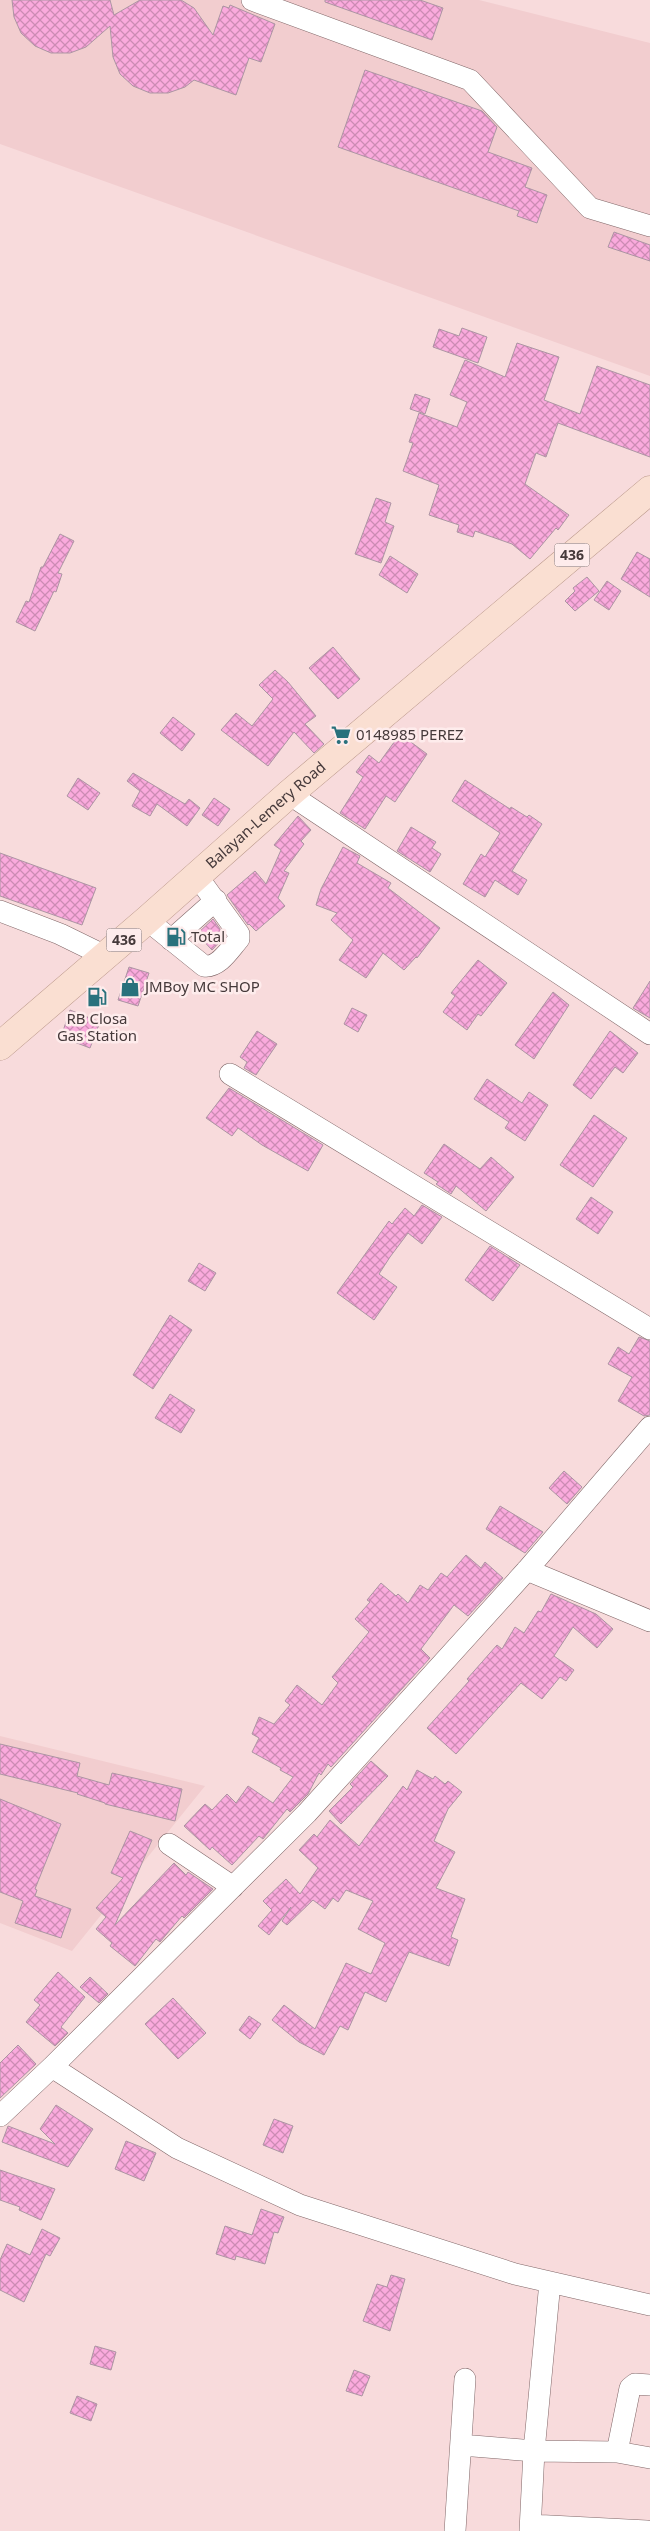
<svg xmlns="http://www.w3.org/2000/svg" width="650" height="2531" font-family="'Noto Sans',sans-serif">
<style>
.built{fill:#f2cdcf}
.building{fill:url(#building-cross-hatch);stroke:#ac95a3}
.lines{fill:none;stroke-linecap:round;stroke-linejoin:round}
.minor-casing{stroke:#806768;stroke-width:22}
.major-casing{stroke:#b99789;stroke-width:29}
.minor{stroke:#fff;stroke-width:21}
.major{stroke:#fadfd2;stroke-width:28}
.labels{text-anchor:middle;stroke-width:5;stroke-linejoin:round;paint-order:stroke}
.shield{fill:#feecec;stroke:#7c6f6f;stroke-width:1}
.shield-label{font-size:14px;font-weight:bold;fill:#45393a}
.poi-label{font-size:15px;fill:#45393a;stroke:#feecec;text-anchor:start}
.street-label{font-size:15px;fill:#45393a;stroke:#feecec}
</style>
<defs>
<pattern id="building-cross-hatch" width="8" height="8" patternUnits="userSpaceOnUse" patternTransform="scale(1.25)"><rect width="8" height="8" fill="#faaadd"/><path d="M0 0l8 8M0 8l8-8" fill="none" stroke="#cc8bb4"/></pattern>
</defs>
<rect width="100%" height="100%" fill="#f8dbdc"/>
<path class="built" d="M0 0H479L650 43V376L0 144Z
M0 1736 205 1786 72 1951 0 1923Z"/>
<path class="building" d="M12 0H110L114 15 140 0H181L194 8 213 35 223 6 229 8 230 5 275 24 261 62 249 58 236 95 194 80 185 87 168 93H150L133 86 120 74 113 57 110 26 86 47 70 53H51L35 46 21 33 14 17Z
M325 0H420L443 8 432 40 325 2Z
M365 70 482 111 497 127 488 152 532 168 525 187 547 195 537 223 517 216 519 211 338 147Z
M614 232 650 245V261L608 247Z
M462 328 487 337 478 363 433 347 439 329 459 336Z
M517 343 559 357 544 400 580 414 597 366 650 385V457L558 423 546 457 536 453 525 484 569 515 558 530 556 528 530 559 512 544 475 531 473 537 457 532 459 525 429 515 439 485 403 471 413 443 409 442 419 413 457 427 467 402 450 395 465 360 505 377Z
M415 394 430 399 425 414 410 409Z
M376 498 391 503 385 522 394 526 381 563 355 554Z
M60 534 74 541 58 573 62 574 56 592 54 591 35 631 16 622 26 601 29 602 41 567H43Z
M637 552 650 559V597L621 579Z
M390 556 418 574 407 593 379 575Z
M587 577 599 591 575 611 565 601 575 591 573 588Z
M607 581 621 591 609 610 594 600Z
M333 647 360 679 338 699 309 668Z
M275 670 288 682 316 716 305 724 324 744 314 753 294 732 268 766 221 730 236 713 252 726 273 699 259 685Z
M173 717 195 734 182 751 160 733Z
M400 734 427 754 395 802 386 796 365 829 340 813 363 777 356 772 369 755 379 763Z
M133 773 185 804 189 799 200 808 187 826 157 804 150 816 132 806 140 791 127 781Z
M78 778 100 793 88 810 67 796Z
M465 780 510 809 511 807 527 817 529 815 542 824 512 871 527 880 518 895 495 880 485 897 463 884 481 854 485 857 500 833 452 801Z
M214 798 230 809 218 826 202 815Z
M298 816 311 830 301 841 304 844 284 871 289 873 278 898 285 906 256 931 249 924 248 925 227 895 255 871 266 884 281 850 274 845Z
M411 827 436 842 432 848 441 854 430 872 397 851Z
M343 847 360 856 357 863 391 883 388 888 440 928 417 958 416 957 404 970 383 953 366 978 339 960 353 940 331 920 337 913 316 905 321 889Z
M0 853 96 888 82 925 0 896Z
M213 919 225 936 212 950 197 934Z
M478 960 507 983 481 1016 478 1014 467 1030 443 1012 455 996 451 993Z
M129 967 149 973 138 1006 118 1000Z
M650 981V1018L633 1008Z
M553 992 569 1005 534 1059 515 1045Z
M352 1008 367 1015 358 1032 344 1024Z
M70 1010 100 1022 90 1048 61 1037Z
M257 1031 277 1044 256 1075 244 1068 247 1062 240 1057Z
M610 1031 638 1053 623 1073 615 1067 591 1099 573 1085Z
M487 1079 522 1103 529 1092 548 1105 525 1141 505 1128 509 1122 474 1099Z
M229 1088 323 1145 308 1171 262 1145 238 1128 232 1136 206 1118Z
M594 1115 627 1138 593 1187 560 1165Z
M444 1144 480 1169 491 1157 514 1177 486 1211 456 1186 451 1194 436 1184 438 1182 424 1173Z
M591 1197 613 1212 598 1234 576 1219Z
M422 1205 442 1217 422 1244 408 1233 390 1257 379 1274 397 1287 374 1320 337 1293 389 1221 392 1224 405 1208 414 1216Z
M490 1246 520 1265 493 1301 465 1280Z
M199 1263 216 1273 205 1291 188 1281Z
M170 1315 192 1330 153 1389 133 1375Z
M639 1337 650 1341V1415L644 1416 618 1401 632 1377 608 1364 618 1347 629 1354Z
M170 1394 195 1410 181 1433 155 1418Z
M564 1471 582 1487 567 1504 549 1488Z
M500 1506 543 1532 525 1553 486 1529Z
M466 1555 481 1568 485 1562 503 1578 468 1616 454 1605 421 1649 430 1658 331 1767 328 1764 321 1775 319 1773 308 1794 290 1812 287 1809 263 1839 259 1836 232 1865 212 1847 210 1850 184 1826 205 1804 212 1810 227 1794 236 1803 248 1786 273 1803 293 1777 280 1770 281 1768 252 1752 259 1738 252 1734 259 1717 274 1724 290 1705 285 1701 297 1685 322 1705 338 1683 332 1677 369 1632 355 1619 370 1602 367 1600 381 1583 396 1596 398 1594 408 1603 420 1585 428 1590 441 1573 447 1577Z
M551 1594 596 1614 613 1629 597 1648 573 1627 554 1656 574 1670 566 1681 560 1677 542 1699 521 1683 456 1754 427 1728 469 1681 467 1679 497 1645 502 1649 515 1627 524 1633 538 1611 541 1612Z
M0 1744 80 1763 77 1776 109 1785 112 1773 182 1789 175 1821 105 1804V1803L77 1794 78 1793 0 1774Z
M371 1761 388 1776 341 1824 329 1811 353 1787 350 1784Z
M417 1770 433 1779 435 1776 445 1784 448 1781 462 1792 448 1809 434 1841 455 1852 436 1888 465 1899 451 1937 458 1940 449 1966 409 1952 386 2002 365 1992 348 2030 340 2026 324 2055 299 2042 272 2020 284 2005 315 2029 346 1963 371 1974 385 1943 358 1929 373 1901 346 1890 338 1902 333 1898 325 1909 313 1900 287 1925 282 1921 291 1907 269 1935 258 1926 272 1910 263 1901 286 1879 300 1894 318 1868 299 1850 314 1834 317 1837 330 1820 359 1846 403 1786 407 1790Z
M0 1799 61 1824 35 1889 37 1890 35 1896 71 1909 61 1938 15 1923 23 1901 0 1892Z
M130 1831 152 1840 115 1925 174 1863 186 1875 188 1872 213 1889 184 1918 182 1916 160 1942 156 1939 135 1966 110 1946 112 1943 96 1929 106 1917 96 1908 123 1878 111 1873Z
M58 1972 85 1997 61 2027 68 2033 55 2046 26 2022 40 2005 34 2000Z
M90 1977 108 1994 99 2003 80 1987Z
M173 1998 206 2033 178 2059 145 2024Z
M249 2016 261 2024 250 2039 239 2030Z
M18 2045 36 2064 0 2098V2063Z
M56 2105 93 2129 68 2167 2 2142 8 2126 55 2144 40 2129Z
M274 2119 293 2126 283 2153 263 2145Z
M126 2141 156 2153 144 2181 115 2169Z
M0 2170 55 2189 41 2220 19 2210 20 2207 0 2200Z
M261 2209 284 2217 278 2233 274 2232 265 2264 236 2256 235 2260 216 2254 225 2226 252 2235Z
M42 2229 60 2238 50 2256 46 2254 24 2302 0 2290V2260L7 2244 30 2255Z
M391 2275 405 2279 390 2331 363 2321 377 2284 387 2287Z
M95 2346 116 2352 111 2370 90 2364Z
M354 2370 370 2376 362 2396 346 2391Z
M77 2396 97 2404 91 2421 70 2413Z"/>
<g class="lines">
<defs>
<path id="minor" d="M252 0 470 80 590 208 650 226
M289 794 650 1034
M0 911 60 934 105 956
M147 920 204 966C219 968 230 949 239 939V934L197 876
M171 940 216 900
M230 1074 650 1329
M527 1570 650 1621
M169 1844 233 1887
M52 2067 177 2148 300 2205 515 2274 650 2305
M0 2116 52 2067 307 1813 527 1570 650 1427
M461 2445 534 2451 617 2452 650 2458
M617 2452 630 2388 635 2384 650 2385
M531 2525 647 2531
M455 2531 465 2379
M530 2531 534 2451 550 2282"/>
<g id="major">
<path id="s1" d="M0 1046 147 920 289 794 650 490"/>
</g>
</defs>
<use href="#minor" class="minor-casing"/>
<use href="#major" class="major-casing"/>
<use href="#minor" class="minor"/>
<use href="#major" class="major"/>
</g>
<defs>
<symbol id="supermarket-bare" viewBox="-9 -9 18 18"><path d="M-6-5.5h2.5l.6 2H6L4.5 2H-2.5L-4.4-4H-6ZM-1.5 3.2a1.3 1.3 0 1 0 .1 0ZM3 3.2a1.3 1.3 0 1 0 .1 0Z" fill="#29717c" stroke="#feecec" stroke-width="2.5" paint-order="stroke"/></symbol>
<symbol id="fuel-bare" viewBox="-9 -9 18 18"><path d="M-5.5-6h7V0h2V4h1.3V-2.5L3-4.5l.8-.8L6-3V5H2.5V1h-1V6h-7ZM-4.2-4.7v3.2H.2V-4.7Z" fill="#29717c" stroke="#feecec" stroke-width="2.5" paint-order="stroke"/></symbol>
<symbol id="shop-bare" viewBox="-9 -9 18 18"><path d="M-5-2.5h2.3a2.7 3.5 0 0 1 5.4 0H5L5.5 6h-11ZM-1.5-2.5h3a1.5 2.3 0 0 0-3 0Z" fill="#29717c" stroke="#feecec" stroke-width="2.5" paint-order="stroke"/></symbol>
</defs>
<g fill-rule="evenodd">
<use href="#supermarket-bare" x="327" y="721" width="28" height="28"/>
<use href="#fuel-bare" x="162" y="923" width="28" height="28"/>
<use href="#shop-bare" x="116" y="973" width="28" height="28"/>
<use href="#fuel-bare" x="83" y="983" width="28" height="28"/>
</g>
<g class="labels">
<g class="shield">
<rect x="554.5" y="543.5" width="35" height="23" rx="4"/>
<rect x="106.5" y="928.5" width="35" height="23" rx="4"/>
</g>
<g class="shield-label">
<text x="572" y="560">436</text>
<text x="124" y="945">436</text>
</g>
<g class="poi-label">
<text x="356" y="740">0148985 PEREZ</text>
<text x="191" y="942">Total</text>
<text x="145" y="992">JMBoy MC SHOP</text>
<text x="97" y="1024" text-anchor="middle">RB Closa<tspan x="97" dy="17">Gas Station</tspan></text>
</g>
<g class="street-label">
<text dy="5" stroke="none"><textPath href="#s1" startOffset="352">Balayan-Lemery Road</textPath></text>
</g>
</g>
</svg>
